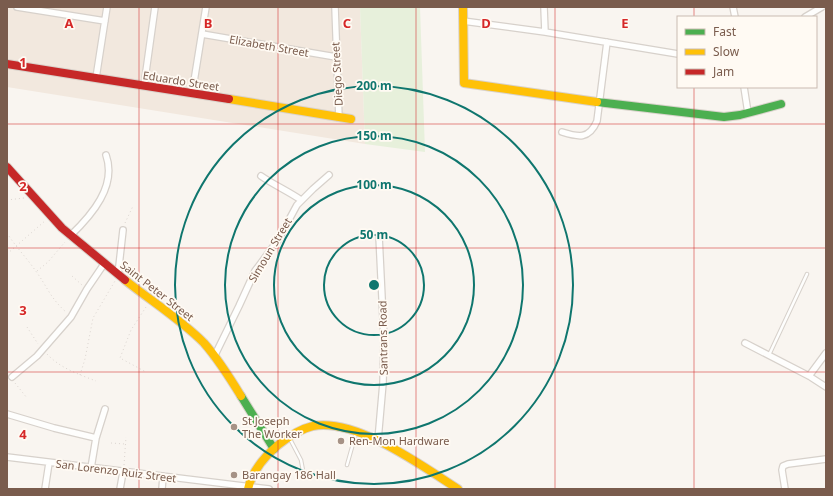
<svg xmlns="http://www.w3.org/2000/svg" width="833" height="496" font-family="'Noto Sans',sans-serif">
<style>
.residential{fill:#f2e8de}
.green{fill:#e7f0db}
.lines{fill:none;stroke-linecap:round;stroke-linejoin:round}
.lane-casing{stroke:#d7d1cb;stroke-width:4.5}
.street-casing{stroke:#d7d1cb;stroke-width:8}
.fast-casing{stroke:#d9d2cb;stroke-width:10}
.slow-casing{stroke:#d9d2cb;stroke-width:10}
.jam-casing{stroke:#d9d2cb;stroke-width:10}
.path{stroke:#dcd5d0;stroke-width:1;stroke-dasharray:1 3;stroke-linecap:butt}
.lane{stroke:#fefefd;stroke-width:2.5}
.street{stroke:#fefefd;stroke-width:5.5}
.fast{stroke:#4caf50;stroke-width:8}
.slow{stroke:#ffc107;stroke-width:8}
.jam{stroke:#c62828;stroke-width:8}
.grid{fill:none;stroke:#d62828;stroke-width:1;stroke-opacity:0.55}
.ring{fill:none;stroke:#0f766e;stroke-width:2}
.poi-dot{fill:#a69286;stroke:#fffaf3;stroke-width:1.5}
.labels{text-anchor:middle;stroke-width:3.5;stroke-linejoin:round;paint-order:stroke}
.street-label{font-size:11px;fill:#7a5c4d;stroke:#fffaf3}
.poi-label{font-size:11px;fill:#7a5c4d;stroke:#fffaf3;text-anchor:start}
.grid-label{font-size:13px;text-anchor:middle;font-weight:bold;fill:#d62828;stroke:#fffaf3;stroke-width:3.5;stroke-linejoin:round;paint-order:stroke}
.centre{fill:#0f766e;stroke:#fffaf3;stroke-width:2}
.ring-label{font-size:12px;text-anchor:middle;font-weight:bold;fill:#0f766e;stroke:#fffaf3;stroke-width:3.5;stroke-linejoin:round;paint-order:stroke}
</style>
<rect width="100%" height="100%" fill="#f9f5f0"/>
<path class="residential" d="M7 7H360L365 144 7 87Z"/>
<path class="green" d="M360 7H420L425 152 365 144Z"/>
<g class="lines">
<defs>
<path id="lane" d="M769 355 807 274
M290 439 301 460 304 476
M347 465 356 433"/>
<path id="street" d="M17 7 105 21
M335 7 339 118
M544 7 545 32
M733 7 735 17
M805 17 822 7
M463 21 545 32 678 54
M202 34 336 57
M96 78 107 7
M144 86 155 7
M744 87 748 113
M192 94 206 7
M562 132C578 137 589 140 597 121L607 42
M261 176C274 185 288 191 301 200
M70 236C92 215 117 186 106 155
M118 275 123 230
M745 343 809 376 826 387
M214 357 239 306 255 271 278 240 297 205 313 189 329 175
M809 376 826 353
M12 377 37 356 71 317 87 289 104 264
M7 414 54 428 96 438
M378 440 383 383 384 339 379 236
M7 457 269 489
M91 468 96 438 105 409
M45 489 49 463
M120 489 123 472
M162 489 163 476
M785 489 782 470 783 466 788 464 826 459"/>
<path id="fast" d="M597 102 724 117 740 115 781 104
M241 396 274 449"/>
<path id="slow" d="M463 7 464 83 597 102
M229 99 351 119
M125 280C151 301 180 319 204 343 218 359 230 378 241 396
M248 489C252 471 264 457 278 445 288 437 300 429 313 426 357 418 422 466 458 489"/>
<path id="jam" d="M7 64 229 99
M7 167 62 228 125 280"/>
</defs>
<use href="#lane" class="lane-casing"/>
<use href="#street" class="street-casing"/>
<use href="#fast" class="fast-casing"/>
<use href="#slow" class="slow-casing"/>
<use href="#jam" class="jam-casing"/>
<path class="path" d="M7 200 24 198
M125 223 133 206
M7 233C15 246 26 257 35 270 47 286 50 298 66 312
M7 254 46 220
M37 271 48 262 65 242
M72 276 82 285
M146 307 131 330 120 358 146 372
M27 327 38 344
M47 354C60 368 78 374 96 381
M80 375 85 359 93 318 115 281
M15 383 27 398
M111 443 125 444
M124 465 126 437"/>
<use href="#lane" class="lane"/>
<use href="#street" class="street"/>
<use href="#fast" class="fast"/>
<use href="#slow" class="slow"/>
<use href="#jam" class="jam"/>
</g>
<path class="grid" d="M139 7V489M278 7V489M416 7V489M555 7V489M694 7V17M694 87V489M7 124H826M7 248H826M7 372H826"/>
<g class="ring">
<circle cx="374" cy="285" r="50"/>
<circle cx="374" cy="285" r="100"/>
<circle cx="374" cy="285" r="149"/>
<circle cx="374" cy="285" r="199"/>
</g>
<g class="poi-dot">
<circle cx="234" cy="427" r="4"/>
<circle cx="341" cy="441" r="4"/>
<circle cx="234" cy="475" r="4"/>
</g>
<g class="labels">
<g class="street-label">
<text transform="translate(269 46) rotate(10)" y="4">Elizabeth Street</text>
<text transform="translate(337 74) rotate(-93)" y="4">Diego Street</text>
<text transform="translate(181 81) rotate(9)" y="4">Eduardo Street</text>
<text transform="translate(270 250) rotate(-59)" y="4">Simoun Street</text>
<text transform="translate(157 291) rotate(38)" y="4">Saint Peter Street</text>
<text transform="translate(383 338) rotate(-91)" y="4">Santrans Road</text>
<text transform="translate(116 471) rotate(7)" y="4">San Lorenzo Ruiz Street</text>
</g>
<g class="poi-label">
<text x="242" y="425">St Joseph<tspan x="242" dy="13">The Worker</tspan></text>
<text x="349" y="445">Ren-Mon Hardware</text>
<text x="242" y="479">Barangay 186 Hall</text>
</g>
</g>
<g class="grid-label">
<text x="69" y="28">A</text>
<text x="208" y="28">B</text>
<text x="347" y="28">C</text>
<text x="486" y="28">D</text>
<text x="625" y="28">E</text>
<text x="23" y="67">1</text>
<text x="23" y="191">2</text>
<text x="23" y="315">3</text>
<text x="23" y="439">4</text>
</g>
<circle cx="374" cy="285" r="6" class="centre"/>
<g class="ring-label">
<text x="374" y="90">200 m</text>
<text x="374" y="140">150 m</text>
<text x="374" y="189">100 m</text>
<text x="374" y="239">50 m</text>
</g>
<rect width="833" height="496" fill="none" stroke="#7a5c4d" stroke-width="16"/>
<rect x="677" y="16" width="140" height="72" fill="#fffaf3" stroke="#cabbb1"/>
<rect x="685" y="29" width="20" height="6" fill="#4caf50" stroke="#cabbb1"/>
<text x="713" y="36" font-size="12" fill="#7a5c4d">Fast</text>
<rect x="685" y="49" width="20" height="6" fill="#ffc107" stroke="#cabbb1"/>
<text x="713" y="56" font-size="12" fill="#7a5c4d">Slow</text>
<rect x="685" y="69" width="20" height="6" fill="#c62828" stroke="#cabbb1"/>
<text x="713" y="76" font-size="12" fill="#7a5c4d">Jam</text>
</svg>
